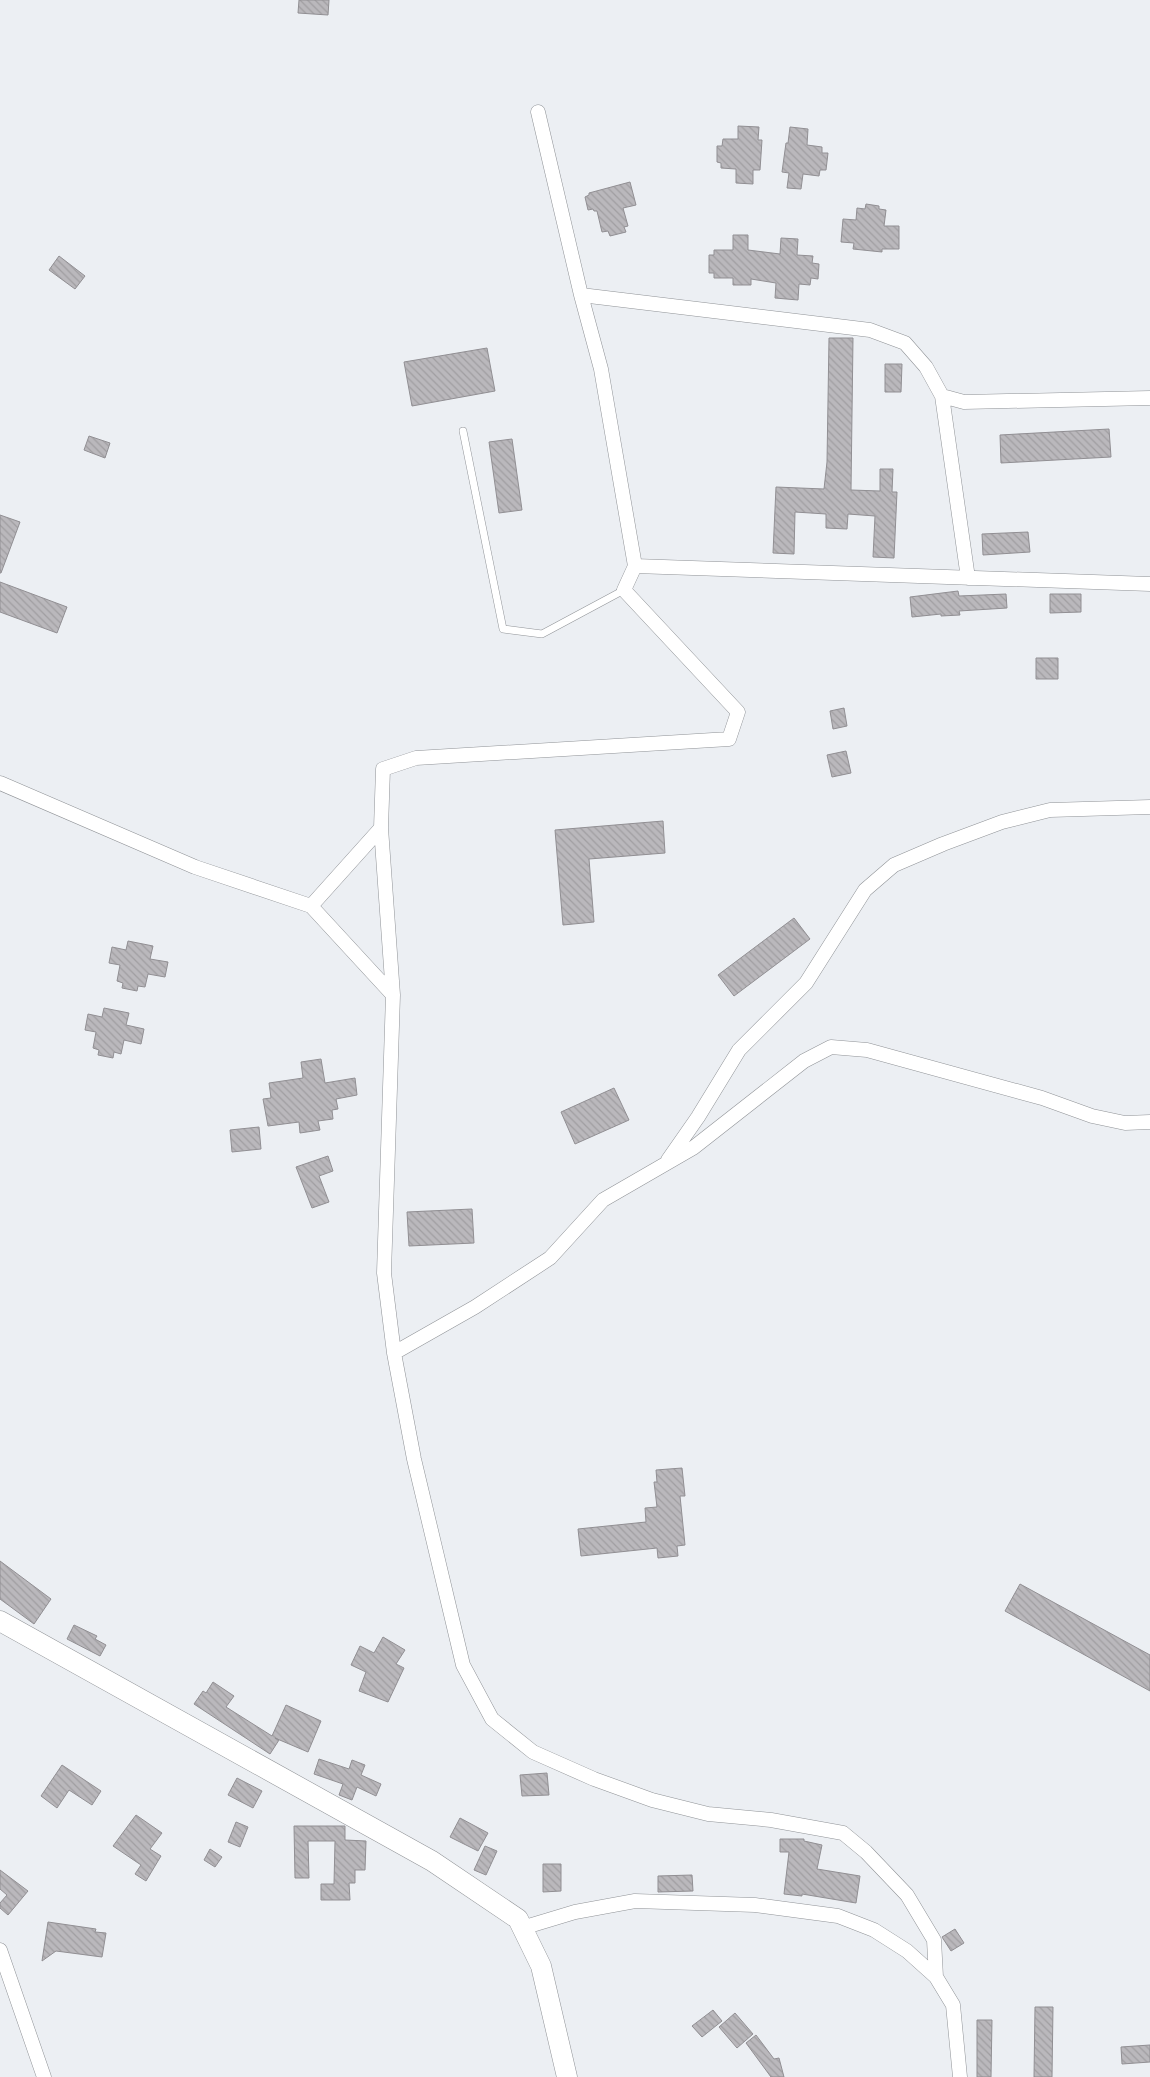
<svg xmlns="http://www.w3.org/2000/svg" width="1150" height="2077" font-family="Ubuntu,sans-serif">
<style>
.building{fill:url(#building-back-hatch);stroke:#918f93}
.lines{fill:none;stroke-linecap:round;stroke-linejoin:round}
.lane-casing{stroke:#909397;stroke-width:8}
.street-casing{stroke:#909397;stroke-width:15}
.secondary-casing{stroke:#909397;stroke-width:21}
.lane{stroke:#fff;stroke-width:7}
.street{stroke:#fff;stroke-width:14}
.secondary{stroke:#fff;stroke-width:20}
</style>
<defs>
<pattern id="building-back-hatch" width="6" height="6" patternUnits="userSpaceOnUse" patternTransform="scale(1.25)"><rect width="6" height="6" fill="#bab8bc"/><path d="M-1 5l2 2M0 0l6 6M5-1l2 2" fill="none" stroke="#a09ea1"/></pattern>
</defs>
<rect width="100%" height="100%" fill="#eceff3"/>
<path class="building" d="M299 0H329L328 15 298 13Z
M738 126 759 127 758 140H762L760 170H753V184L736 183V169L721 168V163L717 162V146H722L723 139H738Z
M790 127 808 129 807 145 822 147V153H828L826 170H820L819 176 803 174 801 189 787 188 789 173 782 172 786 143H788Z
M630 182 636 205 623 208 628 226 624 227 626 232 610 236 608 231 602 232 597 211H594L593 209 588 210 585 197 589 195V193Z
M866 204 879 206V209L886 210 884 226H899V249H882V252L853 249 854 243 841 242 843 219 856 220 857 208 865 209Z
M733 235H748V250L780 254 781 238 798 239 797 255 813 256 812 263 819 264 818 279 811 278 810 285 799 284 798 300 775 298 776 283 751 279V285H733V278H714V273H709V255H714V250H733Z
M59 256 85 276 75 289 49 270Z
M829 338H853L851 490 880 491V469H893L892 492H897L894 558 873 557 875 516 848 514 847 529 826 528V514L795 512 794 554 773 553 776 487 824 489 827 462Z
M487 348 495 391 412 406 404 362Z
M885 364H902L901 392H885Z
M1109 429 1111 457 1001 463 1000 435Z
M89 436 110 443 105 458 84 450Z
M512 439 522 510 499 513 489 442Z
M0 515 20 522 1 573H0Z
M1028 532 1030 552 983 555 982 534Z
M0 582 67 607 57 633 0 612Z
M958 591 959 596 1006 594 1007 608 959 611 960 615 941 616V614L912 617 910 597Z
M1050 594H1081V612L1050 613Z
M1036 658H1058V679H1036Z
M844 708 847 726 833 729 830 711Z
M846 751 851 773 832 777 827 755Z
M663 821 665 853 589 859 594 922 563 925 555 830Z
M794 918 810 939 734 996 718 975Z
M128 941 153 946 150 959 168 962 165 977 148 974 145 987 138 986 137 991 122 988 123 983 117 981 120 965 109 963 112 947 126 950Z
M104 1008 129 1013 126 1025 144 1029 141 1044 124 1040 121 1054 114 1052 113 1058 98 1055 99 1050 93 1048 96 1032 85 1030 88 1014 102 1017Z
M321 1059 325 1083 355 1078 357 1095 336 1099 338 1109 332 1110 333 1119 318 1121 320 1130 300 1133 299 1122 268 1126 263 1099 271 1098 269 1083 303 1078 301 1062Z
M614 1088 629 1120 575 1144 561 1112Z
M259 1127 261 1149 232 1152 230 1130Z
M328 1156 333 1171 319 1176 329 1202 312 1208 296 1167Z
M472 1209 474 1243 409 1246 407 1212Z
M682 1468 685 1496H680L685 1545 677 1546 678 1556 658 1558 657 1548 581 1556 578 1529 646 1522 645 1508 657 1507 654 1482H657L656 1470Z
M0 1561 51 1599 34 1624 0 1599Z
M1020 1584 1150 1655V1691L1005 1611Z
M74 1625 97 1636 95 1639 106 1645 100 1656 67 1639Z
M383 1637 405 1650 396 1664 404 1668 388 1702 359 1691 366 1672 351 1665 360 1646 374 1653Z
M213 1682 234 1696 226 1707 272 1736 286 1705 321 1721 308 1752 275 1738 279 1740 270 1754 194 1704 203 1691 206 1693Z
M319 1759 349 1769 352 1760 365 1765 361 1775 381 1784 376 1796 357 1787 352 1800 339 1795 343 1784 314 1774Z
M62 1765 101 1791 92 1805 69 1790 57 1808 41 1796Z
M547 1773 549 1795 522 1796 520 1775Z
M237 1778 262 1791 253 1808 228 1795Z
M136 1815 162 1833 150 1849 161 1856 146 1881 135 1874 141 1865 113 1846Z
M460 1818 488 1833 478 1851 450 1837Z
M236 1822 248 1827 240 1847 228 1842Z
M294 1826H345V1840L366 1841 365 1870H355V1883H349L350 1900H321V1884H334L335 1841H308L309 1878H295Z
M780 1839H804V1841L822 1845 817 1869 860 1876 856 1903 802 1894V1896L784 1894 789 1852H780Z
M485 1846 497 1851 486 1875 474 1870Z
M210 1849 222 1857 215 1867 204 1860Z
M543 1864H561V1891L543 1892Z
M0 1870 28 1891 8 1915 0 1908V1903L7 1895 0 1889Z
M692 1875 693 1891 658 1892V1876Z
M48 1922 96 1929 95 1932 106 1933 102 1957 56 1951 42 1961Z
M955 1929 964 1943 951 1951 942 1937Z
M1035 2007H1053L1052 2077H1034Z
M713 2010 722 2021 702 2037 692 2026Z
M735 2013 753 2034 737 2048 719 2027Z
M977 2020H992L991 2077H977Z
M756 2035 774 2059 779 2058 784 2077H771L746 2043Z
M1150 2045V2062L1122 2064 1121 2047Z"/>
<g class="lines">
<defs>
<path id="lane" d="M463 431 503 629 542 634 624 590"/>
<path id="street" d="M538 112 581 295 601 369 635 566
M581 295 870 330 905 343 926 367 942 396 964 402 1150 398
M942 396 968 578
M0 783 195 867 311 906 393 995
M381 828 393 995 384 1273 394 1353 414 1459 463 1665 492 1719 533 1752 594 1779 652 1800 708 1814 771 1820 843 1833 866 1852 907 1895 934 1940 936 1977
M311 906 381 828 383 769 416 758 729 739 738 712 624 590 635 566 1150 584
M668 1160 698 1117 739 1050 806 983 865 890 894 865 943 844 1002 822 1050 810 1150 807
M394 1353 475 1307 550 1258 603 1200 693 1148 804 1061 831 1047 867 1050 1042 1098 1092 1116 1125 1123 1150 1122
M522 1928 575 1912 635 1901 755 1905 838 1916 874 1930 907 1951 936 1977 953 2005 960 2077
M0 1950 44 2077"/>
<path id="secondary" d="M0 1621 432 1861 518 1919 541 1966 567 2077"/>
</defs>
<use href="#lane" class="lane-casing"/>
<use href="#street" class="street-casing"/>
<use href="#secondary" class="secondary-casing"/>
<use href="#lane" class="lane"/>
<use href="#street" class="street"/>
<use href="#secondary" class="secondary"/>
</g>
</svg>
